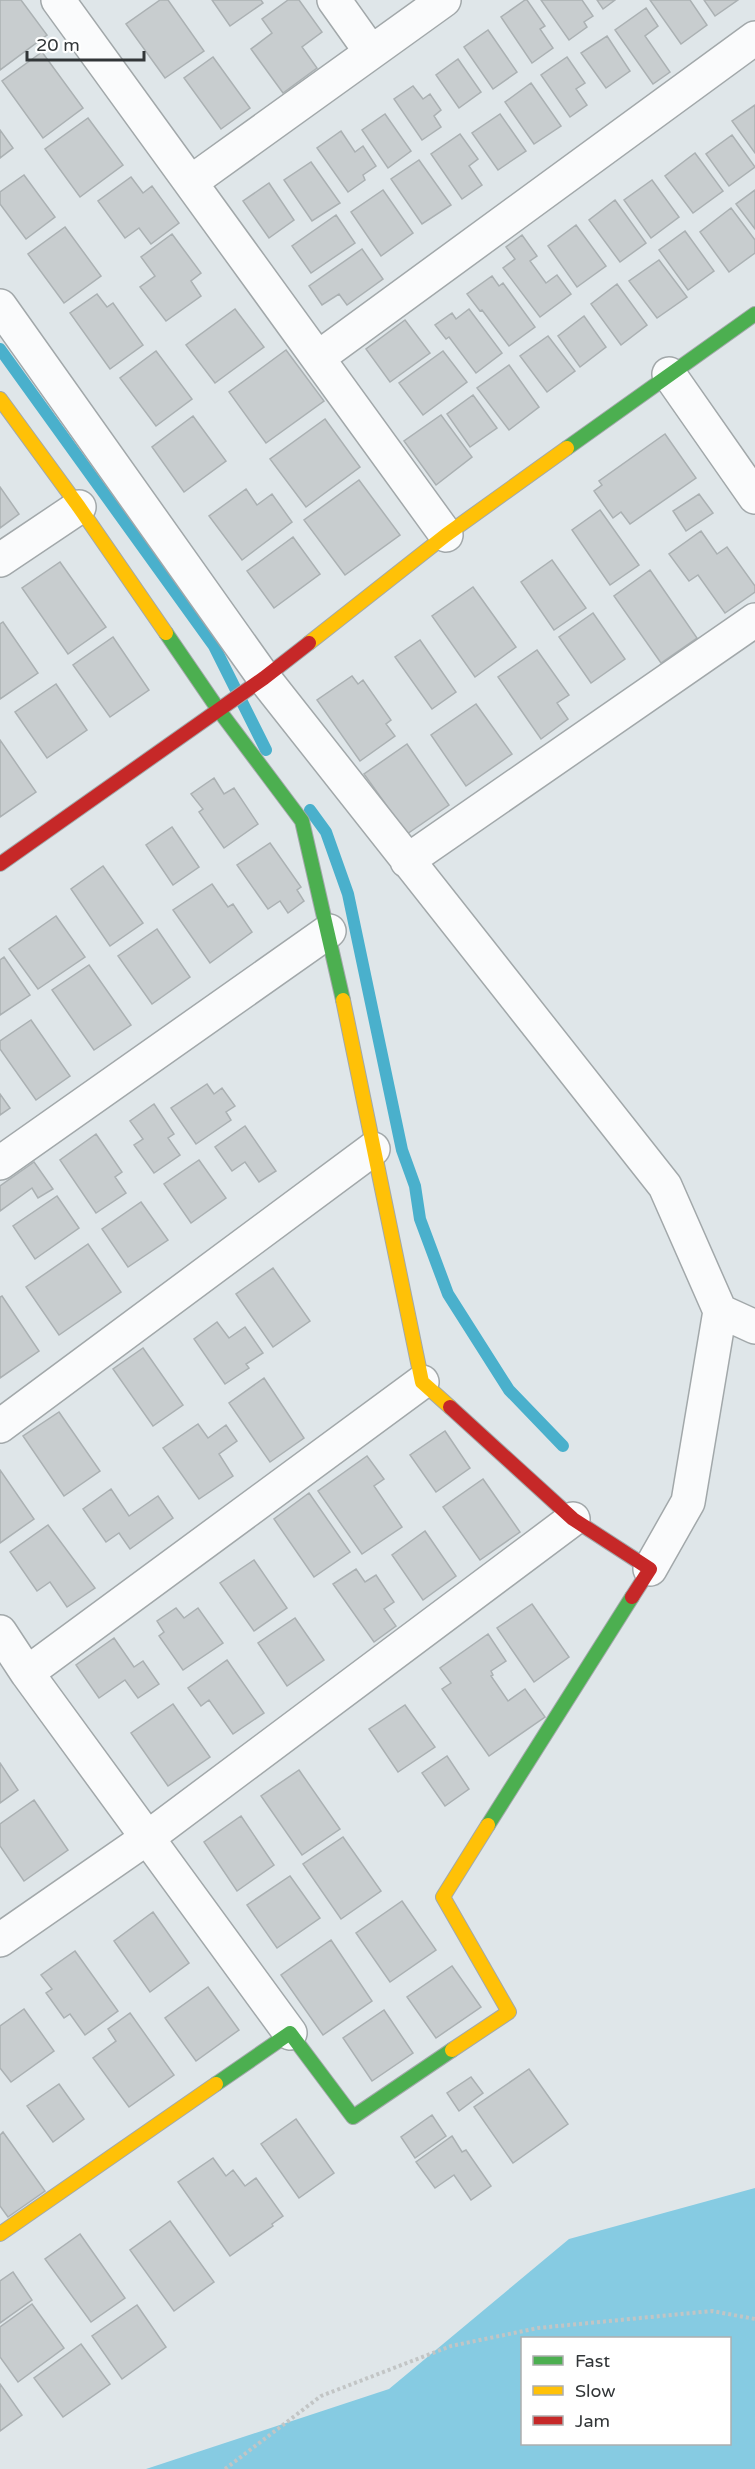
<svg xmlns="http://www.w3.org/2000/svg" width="755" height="2469" font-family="'Varela Round',sans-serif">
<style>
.forest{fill:#86cbe2;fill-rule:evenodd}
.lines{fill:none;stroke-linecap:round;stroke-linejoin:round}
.stream{stroke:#4ab0cc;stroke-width:12}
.building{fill:#c8cdcf;stroke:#abb1b3;stroke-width:1.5}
.street-casing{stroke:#a2a8aa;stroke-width:36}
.fast-casing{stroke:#a2a8aa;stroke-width:16}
.slow-casing{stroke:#a2a8aa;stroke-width:16}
.jam-casing{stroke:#a2a8aa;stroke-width:16}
.path{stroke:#c2c5c5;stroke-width:4;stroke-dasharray:3 3;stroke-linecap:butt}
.street{stroke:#fafbfc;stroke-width:33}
.fast{stroke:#4caf50;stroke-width:14}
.slow{stroke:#ffc107;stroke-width:14}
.jam{stroke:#c62828;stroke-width:14}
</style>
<rect width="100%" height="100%" fill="#dfe6e9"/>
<path class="forest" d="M755 2188V2469H146L389 2389 569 2239ZM522 2338H730V2444H522Z"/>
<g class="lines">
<path class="stream" d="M0 349 214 646 266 750
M310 810 326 832 348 894 402 1150 415 1186 420 1219 448 1294 509 1390 563 1446"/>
</g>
<path class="building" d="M0 0H21L47 35 0 70Z
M160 0H168L204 51 165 78 126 24Z
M212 0H261L263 3 230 26Z
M288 0H299L322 32 302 47 317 68 283 93 251 49 272 33 262 19Z
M525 0H527L545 26 540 29 553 48 532 63 501 17Z
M541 0H582L593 16 584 22 587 27 569 40Z
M597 0H615L603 9Z
M650 0H690L707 25 681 44Z
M704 0H738L715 16Z
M646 8 658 26 645 36 670 72 653 84 615 30Z
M488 30 517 72 493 89 464 47Z
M607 36 630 71 606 88 581 53Z
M42 52 83 108 43 138 2 81Z
M213 57 250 108 221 129 184 78Z
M567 57 585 83 576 89 587 105 570 117 541 75Z
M458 59 481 92 459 108 436 75Z
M531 83 561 126 534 144 505 102Z
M413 86 423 99 430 94 441 110 434 116 441 127 422 140 394 99Z
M755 105V153L732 121Z
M385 114 411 151 388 168 362 130Z
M500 114 526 151 498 170 472 133Z
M88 118 123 165 80 197 45 149Z
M0 130 13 148 0 158Z
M341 131 355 152 363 146 376 166 363 175 365 180 348 192 317 148Z
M460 134 478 159 469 166 482 185 462 199 431 154Z
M732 135 755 167 729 186 706 154Z
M695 153 723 191 693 213 665 176Z
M419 160 451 205 422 224 391 179Z
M311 162 340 203 312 221 284 180Z
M24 175 55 217 26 239 0 204V192Z
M131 177 143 193 152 186 179 223 151 244 139 228 125 238 98 201Z
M652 180 679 217 651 238 624 200Z
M269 183 294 220 269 238 243 201Z
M383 190 413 233 381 256 351 212Z
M755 190V229L736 204Z
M615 200 646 243 620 262 589 220Z
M731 208 755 240V253L729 272 700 232Z
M336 215 355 243 311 273 292 246Z
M576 225 606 266 577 287 548 246Z
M65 227 101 276 64 303 28 254Z
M685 231 714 271 688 290 659 250Z
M172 234 201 273 191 281 201 296 166 321 140 287 155 276 141 257Z
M522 235 537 256 530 261 546 283 557 275 571 294 540 317 503 268 515 259 506 247Z
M362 249 383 279 347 305 339 294 322 305 309 286Z
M659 260 687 297 657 318 629 281Z
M492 276 499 286 503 283 535 327 509 346 482 310 480 311 467 294Z
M617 284 647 325 621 345 591 304Z
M97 294 107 307 113 303 143 345 110 369 70 313Z
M235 309 264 347 215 383 186 345Z
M469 309 502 353 476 373 449 337 446 339 435 325 452 313 456 319Z
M584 316 606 347 580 367 558 336Z
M405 320 430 353 390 382 366 349Z
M548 336 575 371 547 392 520 356Z
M286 350 324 401 266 443 229 392Z
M156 351 192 399 156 426 120 378Z
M443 351 467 382 423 415 399 383Z
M509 365 539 407 509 430 477 388Z
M473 395 497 428 470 447 447 414Z
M441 415 472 457 436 485 404 441Z
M193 416 226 461 184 492 152 447Z
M325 419 360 467 306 507 270 459Z
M665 434 696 478 630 524 621 512 613 518 594 491 602 485 599 481Z
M359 480 400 535 345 575 304 520Z
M0 487 19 514 0 528Z
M246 489 257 505 272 494 292 522 242 560 209 516Z
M699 494 713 513 686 531 673 511Z
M600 510 639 565 610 585 572 530Z
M701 531 717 554 727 547 755 586V592L725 613 698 575 689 581 669 554Z
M293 537 320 574 274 608 247 571Z
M552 560 586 608 554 630 521 582Z
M60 562 106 627 68 654 22 588Z
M650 570 697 638 661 663 614 596Z
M473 587 516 647 475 677 432 616Z
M593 613 625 659 591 683 559 637Z
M3 622 38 673 0 699V624Z
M113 637 149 690 110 717 73 665Z
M420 640 456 692 432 709 395 657Z
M537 650 569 695 557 703 568 719 541 739 498 677Z
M352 676 358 684 363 680 391 720 386 724 395 736 360 761 317 700Z
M56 684 87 730 47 758 15 712Z
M476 704 512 754 466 786 431 735Z
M0 740 36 792 0 817Z
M407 744 449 805 407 834 364 774Z
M214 778 224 794 234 788 258 824 224 848 199 812 203 809 191 794Z
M172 827 199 867 173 885 146 845Z
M270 843 301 887 297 890 304 901 288 913 280 901 268 909 237 865Z
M103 866 143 923 110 946 71 889Z
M212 884 228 907 233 904 252 932 210 963 173 910Z
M56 916 85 957 38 989 9 949Z
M157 929 190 977 152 1004 118 956Z
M4 957 30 995 0 1015V960Z
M89 965 131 1025 94 1050 52 990Z
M31 1020 70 1076 36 1100 0 1049V1041Z
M207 1084 214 1094 222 1088 235 1106 226 1112 231 1120 196 1144 171 1108Z
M0 1094 10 1108 0 1115Z
M154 1104 174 1134 168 1138 180 1155 154 1173 134 1145 143 1139 130 1121Z
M245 1126 276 1171 259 1182 245 1162 232 1171 215 1147Z
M96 1134 122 1172 115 1177 126 1193 96 1213 60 1160Z
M199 1160 226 1198 191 1223 164 1184Z
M34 1162 53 1189 38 1198 32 1188 0 1211V1186Z
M57 1196 79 1228 35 1259 13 1226Z
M141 1202 168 1240 128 1267 102 1229Z
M88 1244 121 1292 59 1335 26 1287Z
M273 1268 310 1321 273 1347 236 1294Z
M2 1296 39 1351 0 1378V1297Z
M217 1322 229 1338 245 1327 263 1353 246 1364 249 1368 225 1384 194 1339Z
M143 1348 183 1405 153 1426 113 1369Z
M264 1378 304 1438 270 1462 229 1403Z
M59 1412 100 1471 64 1496 23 1436Z
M198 1424 208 1438 226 1425 237 1441 219 1454 233 1476 199 1499 163 1448Z
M445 1431 470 1468 436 1492 410 1455Z
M367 1456 384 1479 374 1486 402 1527 362 1554 318 1491Z
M0 1470 34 1519 0 1543Z
M483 1479 520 1532 480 1560 443 1507Z
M111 1489 129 1516 158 1496 173 1518 130 1549 119 1533 106 1542 83 1509Z
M309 1493 350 1552 314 1577 274 1519Z
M48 1525 95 1588 67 1607 50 1582 37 1591 10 1552Z
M425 1531 456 1576 423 1600 392 1555Z
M254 1560 287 1608 254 1631 220 1583Z
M356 1569 365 1582 376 1575 394 1602 384 1609 396 1626 374 1642 333 1584Z
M532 1604 569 1657 534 1682 497 1628Z
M176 1608 184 1618 198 1608 223 1643 183 1670 159 1636 164 1632 157 1621Z
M295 1618 324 1660 287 1686 258 1643Z
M488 1634 506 1661 491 1671 493 1675 491 1676 508 1701 525 1689 545 1717 489 1756 442 1689 451 1683 440 1668Z
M114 1638 134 1667 143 1661 159 1684 138 1698 125 1680 99 1698 76 1665Z
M227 1660 264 1713 233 1734 209 1700 201 1706 188 1688Z
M173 1704 210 1757 168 1786 131 1733Z
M405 1705 435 1747 398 1772 369 1729Z
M447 1756 469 1789 445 1806 422 1773Z
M0 1763 18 1790 0 1803Z
M299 1770 340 1829 302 1855 261 1796Z
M34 1800 68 1850 24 1881 0 1846V1824Z
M241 1816 274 1865 237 1891 204 1842Z
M343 1837 381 1891 341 1919 303 1864Z
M290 1876 320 1918 277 1948 247 1905Z
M402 1901 436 1950 390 1982 356 1933Z
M153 1912 189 1963 150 1992 114 1941Z
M331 1940 372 2001 323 2035 281 1975Z
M75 1951 118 2011 85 2035 70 2014 64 2018 46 1993 52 1989 41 1975Z
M452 1966 481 2007 436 2038 407 1997Z
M208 1987 239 2030 196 2061 165 2018Z
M24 2009 54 2051 11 2082 0 2068V2026Z
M384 2010 413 2053 372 2081 343 2038Z
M130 2013 174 2075 129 2107 93 2058 116 2041 108 2029Z
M529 2069 568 2124 513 2163 474 2107Z
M471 2077 483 2093 459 2111 447 2093Z
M59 2084 84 2119 53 2142 27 2106Z
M432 2115 446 2136 415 2158 401 2137Z
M296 2119 334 2173 299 2198 261 2144Z
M3 2132 45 2191 8 2217 0 2206V2135Z
M452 2136 462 2152 466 2150 491 2186 471 2200 454 2175 435 2188 416 2162Z
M213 2158 226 2176 233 2170 245 2186 256 2178 283 2216 272 2224 273 2226 230 2256 178 2182Z
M170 2221 214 2282 174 2311 130 2250Z
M80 2234 125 2298 91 2322 45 2259Z
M13 2272 32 2300 0 2323V2281Z
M32 2304 64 2348 18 2382 0 2357V2327Z
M137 2305 166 2347 122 2379 92 2336Z
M81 2344 110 2384 63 2417 34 2378Z
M0 2384 22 2415 0 2431Z"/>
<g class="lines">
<defs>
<path id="street" d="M58 0 446 535
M334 0 371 52
M191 182 444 0
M0 306 264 678 665 1186 720 1311 688 1502 650 1569
M319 357 755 38
M669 374 755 497
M0 560 79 507
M407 861 755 620
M0 1163 329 931
M720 1311 755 1327
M0 1426 373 1149
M0 1632 27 1673 290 2033
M27 1673 422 1382
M0 1940 147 1838 573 1519"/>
<path id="fast" d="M567 448 755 314
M166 633 218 709 302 821 343 1000
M488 1825 632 1597
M216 2084 290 2033 353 2117 452 2050"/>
<path id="slow" d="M0 399 79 507 166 633
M309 643 446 535 567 448
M343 1000 422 1382 450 1407
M452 2050 509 2012 443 1897 488 1825
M0 2234 216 2084"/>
<path id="jam" d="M0 864 264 678 309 643
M450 1407 573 1519 650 1569 632 1597"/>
</defs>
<use href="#street" class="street-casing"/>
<use href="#fast" class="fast-casing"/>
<use href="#slow" class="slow-casing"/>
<use href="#jam" class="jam-casing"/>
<path class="path" d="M225 2469 321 2396 451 2346 538 2328 712 2311 755 2319"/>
<use href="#street" class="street"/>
<use href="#fast" class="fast"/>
<use href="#slow" class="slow"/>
<use href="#jam" class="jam"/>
</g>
<rect x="521" y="2337" width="210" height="108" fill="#ffffff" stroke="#adafaf" stroke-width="1.5"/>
<rect x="533" y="2356" width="30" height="9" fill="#4caf50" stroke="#adafaf" stroke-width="1.5"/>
<text x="575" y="2367" font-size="18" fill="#323638">Fast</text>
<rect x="533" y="2386" width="30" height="9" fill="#ffc107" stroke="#adafaf" stroke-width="1.5"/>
<text x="575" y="2397" font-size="18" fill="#323638">Slow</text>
<rect x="533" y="2416" width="30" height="9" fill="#c62828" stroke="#adafaf" stroke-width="1.5"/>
<text x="575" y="2427" font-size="18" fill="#323638">Jam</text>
<path d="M27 51v9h117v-9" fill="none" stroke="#323638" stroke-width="3"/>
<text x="36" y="51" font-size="18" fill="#323638" stroke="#ffffff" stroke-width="4.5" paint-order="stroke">20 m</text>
</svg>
